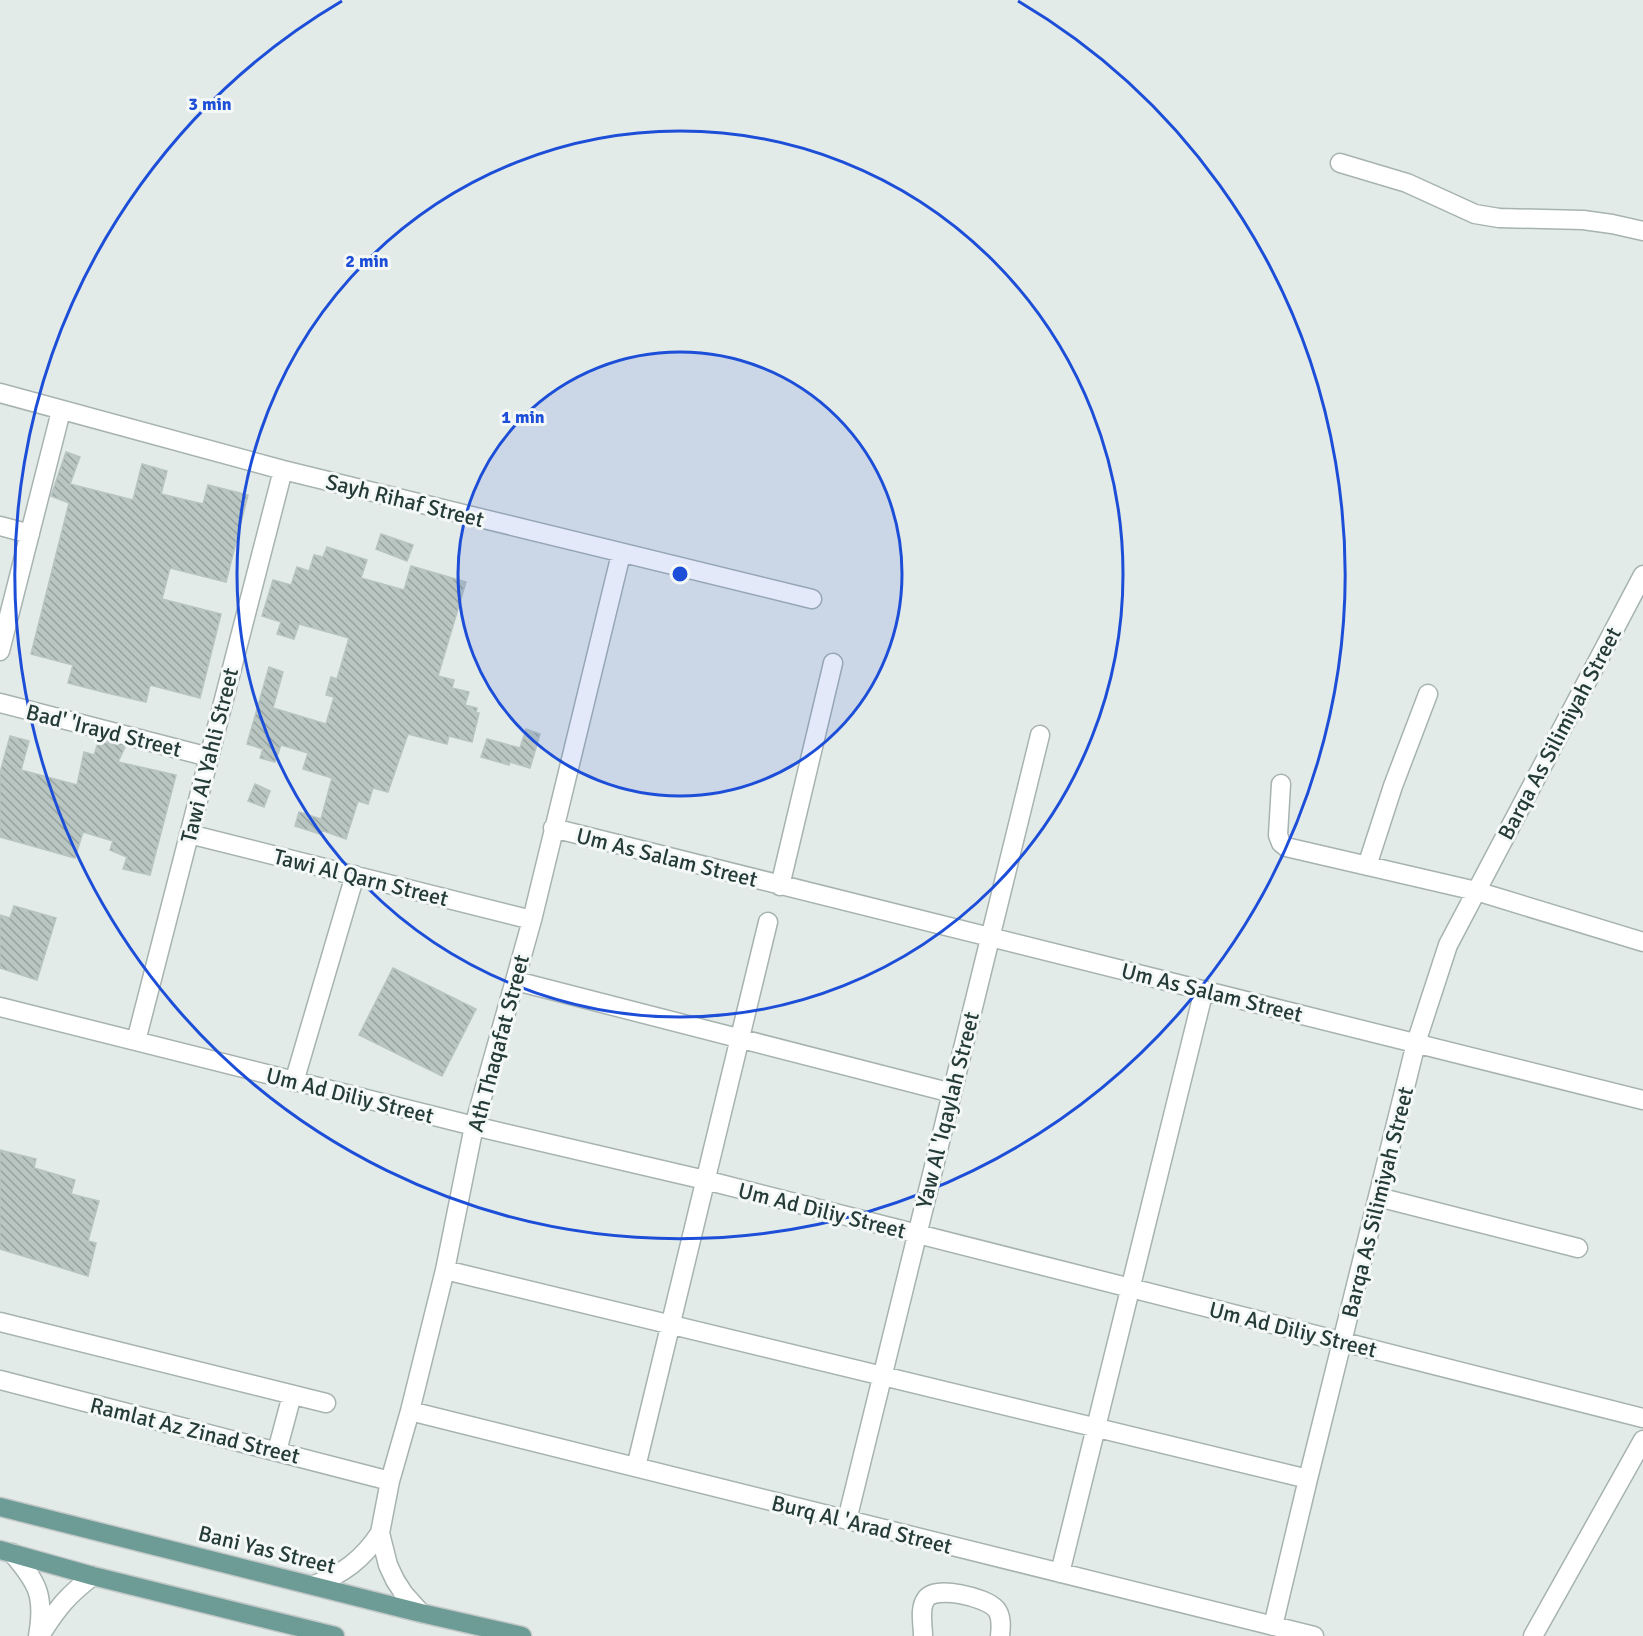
<svg xmlns="http://www.w3.org/2000/svg" width="1643" height="1636" font-family="Signika,sans-serif">
<style>
.building{fill:url(#building-back-hatch);stroke:#b7c4c1;stroke-width:1.5}
.lines{fill:none;stroke-linecap:round;stroke-linejoin:round}
.minor-casing{stroke:#a6b3b0;stroke-width:21}
.major-casing{stroke:#c2c8c7;stroke-width:21}
.minor{stroke:#fff;stroke-width:18}
.major{stroke:#6d9c96;stroke-width:18}
.ring{fill:none;stroke:#1d4ed8;stroke-width:3}
.labels{text-anchor:middle;stroke-width:6;stroke-linejoin:round;paint-order:stroke}
.street-label{font-size:22px;fill:#253b38;stroke:#f4f8f7}
.centre{fill:#1d4ed8;stroke:#f4f8f7;stroke-width:3}
.ring-label{font-size:18px;text-anchor:middle;font-weight:bold;fill:#1d4ed8;stroke:#f4f8f7;stroke-width:6;stroke-linejoin:round;paint-order:stroke}
</style>
<defs>
<pattern id="building-back-hatch" width="6" height="6" patternUnits="userSpaceOnUse" patternTransform="scale(1.5)"><rect width="6" height="6" fill="#b9c6c2"/><path d="M-1 5l2 2M0 0l6 6M5-1l2 2" fill="none" stroke="#96a29f"/></pattern>
</defs>
<rect width="100%" height="100%" fill="#e3ebe9"/>
<path class="building" d="M66 452 80 457 70 484 133 500 142 464 167 471 161 494 203 504 208 485 248 495 226 582 170 568 162 599 221 614 200 698 150 685 146 702 103 692 68 683 73 665 31 654 69 503 51 496Z
M381 534 413 545 407 561 376 549Z
M327 547 367 560 361 578 404 590 411 566 466 582 438 676 454 680 452 688 469 692 465 705 477 708 476 713H479L472 742 449 736 447 744 408 734 388 792 373 788 368 804 358 801 346 839 321 830 320 834 295 826 299 812 321 819 332 778 303 769 308 753 281 745 275 762 260 758 263 749 247 744 269 667 283 672 273 708 326 724 334 697 326 695 331 677 337 679 349 638 299 624 294 639 277 634 281 622 262 616 273 580 291 585 297 567 309 571 314 555 323 557Z
M526 729 540 734 530 768 510 762 509 765 481 757 487 739 520 748Z
M10 736 29 741 21 770 77 785 84 752 94 755 99 740 125 747 118 762 176 775 150 875 123 869 127 857 110 850 113 841 83 832 75 858 0 837V773Z
M255 784 270 791 264 807 248 801Z
M14 906 56 918 37 980 0 968V915L10 918Z
M393 968 476 1009 442 1076 359 1035Z
M0 1150 36 1159 34 1168 75 1180 71 1194 99 1201 88 1241 96 1243 88 1276 0 1249Z"/>
<g class="lines">
<defs>
<path id="minor" d="M1340 163 1407 183 1475 214 1499 218 1583 220 1612 224 1643 231
M0 393 283 470 812 599
M0 526 30 534
M0 651 61 411
M0 703 209 757
M1281 784 1278 835 1281 843 1286 847 1476 891 1643 942
M553 828 1643 1100
M189 834 532 920
M1367 866 1393 786 1428 694
M780 886 833 663
M516 981 952 1093
M0 1007 474 1126 705 1180 1643 1418
M136 1041 283 470
M294 1082 355 875
M1378 1197 1578 1248
M445 1270 1308 1479
M0 1322 326 1403
M0 1380 390 1481
M410 1411 1314 1636
M277 1451 292 1395
M636 1467 768 922
M847 1520 1040 735
M12 1553C38 1583 45 1596 38 1636
M1060 1573 1204 990
M314 1585C343 1574 363 1559 380 1533
M421 1613 404 1594 395 1580 388 1565 380 1533 390 1481 410 1411 445 1270 474 1126 532 920 621 554
M1273 1626 1308 1479 1416 1043 1448 945 1643 575
M41 1634C58 1607 68 1595 93 1576
M923 1636C923 1625 919 1608 926 1599 935 1585 986 1597 996 1609 1002 1616 1001 1627 1000 1636
M1533 1636 1643 1440"/>
<path id="major" d="M0 1507 421 1613 522 1636
M0 1550 93 1576 335 1636"/>
</defs>
<use href="#minor" class="minor-casing"/>
<use href="#major" class="major-casing"/>
<use href="#minor" class="minor"/>
<use href="#major" class="major"/>
</g>
<circle cx="680" cy="574" r="222" fill="#1d4ed8" fill-opacity=".12"/>
<g class="ring">
<circle cx="680" cy="574" r="222"/>
<circle cx="680" cy="574" r="443"/>
<path d="M1018 1A665 665 0 1 1 342 1"/>
</g>
<g class="labels">
<g class="street-label">
<text transform="translate(405 500) rotate(14)" y="8">Sayh Rihaf Street</text>
<text transform="translate(104 730) rotate(14)" y="8">Bad' 'Irayd Street</text>
<text transform="translate(1559 733) rotate(-62)" y="8">Barqa As Silimiyah Street</text>
<text transform="translate(209 755) rotate(-76)" y="8">Tawi Al Yahli Street</text>
<text transform="translate(667 857) rotate(14)" y="8">Um As Salam Street</text>
<text transform="translate(361 877) rotate(14)" y="8">Tawi Al Qarn Street</text>
<text transform="translate(1212 992) rotate(14)" y="8">Um As Salam Street</text>
<text transform="translate(498 1043) rotate(-75)" y="8">Ath Thaqafat Street</text>
<text transform="translate(350 1095) rotate(14)" y="8">Um Ad Diliy Street</text>
<text transform="translate(947 1110) rotate(-76)" y="8">Yaw Al 'Iqaylah Street</text>
<text transform="translate(1377 1202) rotate(-76)" y="8">Barqa As Silimiyah Street</text>
<text transform="translate(822 1210) rotate(14)" y="8">Um Ad Diliy Street</text>
<text transform="translate(1293 1329) rotate(14)" y="8">Um Ad Diliy Street</text>
<text transform="translate(195 1430) rotate(14)" y="8">Ramlat Az Zinad Street</text>
<text transform="translate(862 1524) rotate(14)" y="8">Burq Al 'Arad Street</text>
<text transform="translate(267 1549) rotate(14)" y="8">Bani Yas Street</text>
</g>
</g>
<circle cx="680" cy="574" r="9" class="centre"/>
<g class="ring-label">
<text x="210" y="110">3 min</text>
<text x="367" y="267">2 min</text>
<text x="523" y="423">1 min</text>
</g>
</svg>
